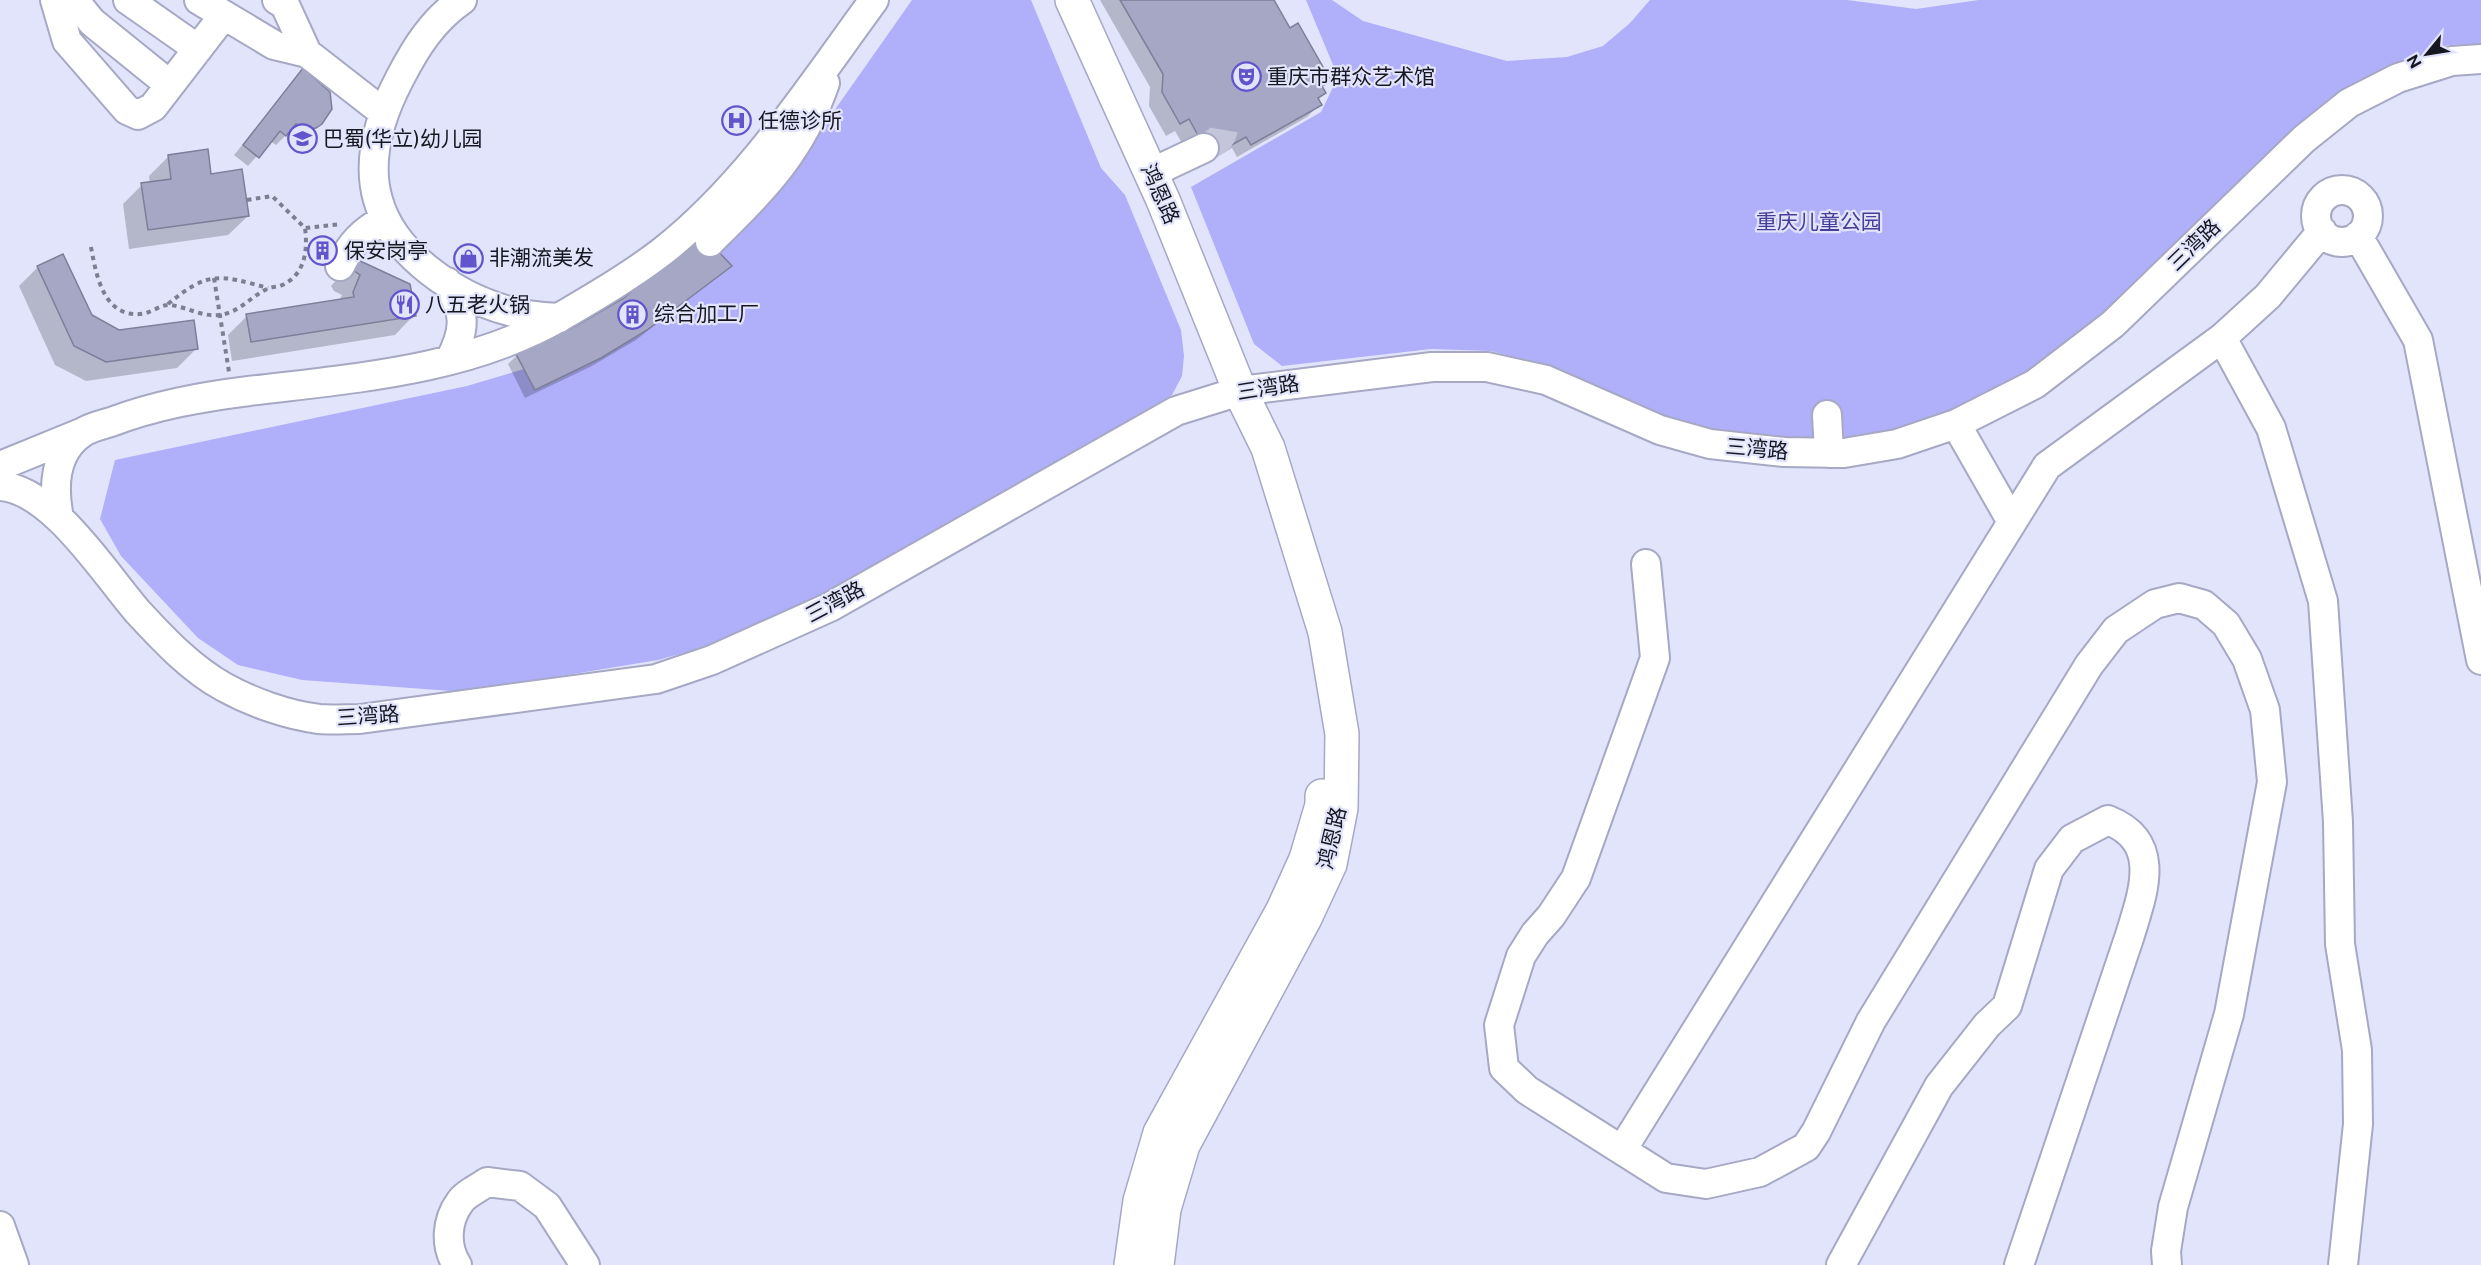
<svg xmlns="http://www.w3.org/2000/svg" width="2481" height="1265" font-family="'Public Sans','Noto Sans SC',sans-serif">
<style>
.green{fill:#afaffa}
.shadow{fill:#0003}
.building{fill:#a6a7c4;stroke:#7d7e99;stroke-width:1.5}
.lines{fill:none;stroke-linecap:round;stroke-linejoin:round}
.minor-tunnel{stroke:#c4c5db;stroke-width:28;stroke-dasharray:28 14;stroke-linecap:butt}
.minor-casing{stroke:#a6a8c4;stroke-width:32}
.major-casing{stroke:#a6a8c4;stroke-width:36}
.path{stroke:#7d7e8f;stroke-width:4;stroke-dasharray:4.5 4.5;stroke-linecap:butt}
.minor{stroke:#fff;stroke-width:28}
.major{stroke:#fff;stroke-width:33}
.labels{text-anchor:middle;stroke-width:4.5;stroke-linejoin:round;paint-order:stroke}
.poi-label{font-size:21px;fill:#171721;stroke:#e2e4fc;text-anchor:start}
.street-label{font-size:21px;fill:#171721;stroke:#e2e4fc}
.park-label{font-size:21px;fill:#473d99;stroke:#e2e4fc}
</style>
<rect width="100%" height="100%" fill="#e2e4fc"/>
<path class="green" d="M912 0H1031L1101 168 1125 195 1181 330 1184 356 1182 376 1172 395 791 614 716 644 658 660 465 692 302 680 238 665 198 638 121 556 100 519 115 460 467 386 531 367 789 175Z
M1306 0H1332L1363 21 1507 61 1567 57 1603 46 1630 23 1650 0H1847L1916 9 1979 0H2481V44L2448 45 2392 65 2107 314 2027 377 1896 436 1785 446 1662 422 1555 368 1491 351 1431 349 1282 366 1254 344 1191 187 1321 112 1338 77Z"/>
<path class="shadow" d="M1100 0H1272L1289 30 1329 81 1321 88 1324 93 1318 100 1320 104 1307 117 1237 157 1232 148 1197 169 1175 131 1166 136 1149 106 1150 87Z
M303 70 316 127 305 137H292L287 134 276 145 270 141 248 166 234 155Z
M169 156 210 175 248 216 228 235 129 249 123 204 142 185 150 184 149 176Z
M319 242 323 262 321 265 316 263Z
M352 263 414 315 395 335 232 361 228 335 247 316 339 301 342 295 334 291 331 286Z
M730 266 636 340 590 367 525 398 508 364 517 355Z
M38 267 91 316 119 332 196 349 177 368 86 381 55 365 19 286Z"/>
<path class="building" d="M1120 0H1274L1290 28 1298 23 1331 81 1322 86 1326 93 1318 98 1322 105 1251 145 1246 137 1210 157 1189 119 1180 124 1162 92 1163 74Z
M303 68 330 92 332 109 322 124 316 128 309 129 296 124 286 136 280 131 259 158 243 145Z
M208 149 211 174 242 169 249 216 148 230 141 183 171 179 168 155Z
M702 234 732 266 647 330 601 358 535 390 516 354 570 329 624 298Z
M328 239V250L325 263 315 259 318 240Z
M63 254 92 315 119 330 194 320 198 349 106 362 74 346 37 266Z
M358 260 410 284 416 316 251 342 246 314 354 297 353 292 360 275 350 268Z"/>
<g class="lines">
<path class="minor-tunnel" d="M1204 148C1222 139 1225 137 1224 117"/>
<defs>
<path id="minor" d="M55 0 67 41 127 110 138 115 153 107 224 15
M74 0 92 22 170 85
M128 0 198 49
M199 0 274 45 307 53 384 113
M277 0 285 5 307 53
M462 0C433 20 416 47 400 78 381 114 366 159 378 200 393 255 457 297 509 311 525 316 542 317 559 318
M1151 173 1204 148
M2316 216a26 26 0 1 1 52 0a26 26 0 1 1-52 0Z
M2358 236 2418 340 2481 660
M710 242C762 190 800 155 825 83
M340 266C351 243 362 232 385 219
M447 282C465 313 467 327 450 360
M2222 338 2271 428 2323 601 2338 822 2340 944 2357 1050 2358 1124 2343 1265
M1827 415 1829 453
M1956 424 2012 522
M0 466 81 433
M0 486C52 489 105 574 138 612 163 639 191 669 224 687 251 702 287 715 319 719 332 720 346 719 360 719L656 679 712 660 830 607 1176 411 1240 391 1432 367H1487L1546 380 1660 430 1710 444 1784 452 1844 453 1897 444 1956 424 2035 384 2113 324 2304 139 2349 103 2398 78 2452 61 2481 59
M59 518C53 488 54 452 82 433 90 427 102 425 111 422 156 405 201 397 249 391 355 378 467 371 562 316 596 296 632 275 663 251 749 183 810 87 874 0
M1646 564 1655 658 1576 878 1551 916 1535 934 1521 956 1499 1025 1504 1068 1527 1090 1666 1178 1706 1184 1760 1172 1806 1147 1816 1132 1871 1021 2089 665 2116 630 2155 604 2179 598 2204 605 2226 624 2247 659 2265 710 2272 782 2229 1014 2173 1207 2166 1251 2167 1265
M1622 1150 2047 466 2222 338 2268 296 2322 231
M0 1226 14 1265
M457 1265C445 1246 446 1221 460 1202 465 1194 479 1188 487 1182L520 1186 547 1206 585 1265
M1841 1265 1939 1086 1987 1025 2007 1006 2049 869 2072 839 2108 820C2163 842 2143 892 2130 935L2019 1265"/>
<path id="major" d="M1072 0 1163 200 1240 391 1268 448 1325 632 1342 734 1341 808 1330 864 1305 918 1183 1145 1164 1209 1157 1265
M1131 1265 1140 1201 1160 1133 1283 910 1306 859 1322 805V796"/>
</defs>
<use href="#minor" class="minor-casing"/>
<use href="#major" class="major-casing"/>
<path class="path" d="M247 200 272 196 305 228 341 224
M91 247C96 274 103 317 140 314 150 314 161 304 170 305 187 307 202 317 219 315 239 313 250 297 267 289 271 287 276 287 280 286 305 276 308 251 305 228
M214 278 229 372
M168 304C209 270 220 275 268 288"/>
<use href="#minor" class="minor"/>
<use href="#major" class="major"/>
</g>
<defs>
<symbol id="theatre-ring" viewBox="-11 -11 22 22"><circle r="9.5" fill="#e2e4fc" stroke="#6154cd" stroke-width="1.5"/><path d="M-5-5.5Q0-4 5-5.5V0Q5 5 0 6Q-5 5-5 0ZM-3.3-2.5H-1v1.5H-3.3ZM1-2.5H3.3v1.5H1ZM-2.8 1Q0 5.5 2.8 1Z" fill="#6154cd"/></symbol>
<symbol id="hospital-ring" viewBox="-11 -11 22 22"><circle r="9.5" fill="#e2e4fc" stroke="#6154cd" stroke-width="1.5"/><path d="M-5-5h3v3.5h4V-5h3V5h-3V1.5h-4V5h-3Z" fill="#6154cd"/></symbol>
<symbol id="school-ring" viewBox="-11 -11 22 22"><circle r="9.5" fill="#e2e4fc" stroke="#6154cd" stroke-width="1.5"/><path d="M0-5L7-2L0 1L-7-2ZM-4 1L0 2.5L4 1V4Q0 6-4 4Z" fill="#6154cd"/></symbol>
<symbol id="building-ring" viewBox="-11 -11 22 22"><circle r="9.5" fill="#e2e4fc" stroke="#6154cd" stroke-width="1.5"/><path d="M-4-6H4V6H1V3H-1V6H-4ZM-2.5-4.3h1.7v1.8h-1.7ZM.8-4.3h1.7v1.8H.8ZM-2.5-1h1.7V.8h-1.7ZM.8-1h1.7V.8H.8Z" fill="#6154cd"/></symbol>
<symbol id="shop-ring" viewBox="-11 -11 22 22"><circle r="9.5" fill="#e2e4fc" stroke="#6154cd" stroke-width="1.5"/><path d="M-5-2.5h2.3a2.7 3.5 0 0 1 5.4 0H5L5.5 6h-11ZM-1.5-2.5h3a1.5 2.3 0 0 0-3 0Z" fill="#6154cd"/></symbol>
<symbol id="restaurant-ring" viewBox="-11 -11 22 22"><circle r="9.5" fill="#e2e4fc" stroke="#6154cd" stroke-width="1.5"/><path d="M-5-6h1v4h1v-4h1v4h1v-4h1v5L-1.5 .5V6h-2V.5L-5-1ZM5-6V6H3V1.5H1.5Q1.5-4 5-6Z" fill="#6154cd"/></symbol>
</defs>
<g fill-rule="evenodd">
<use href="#theatre-ring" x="1230" y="60" width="33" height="33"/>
<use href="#hospital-ring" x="720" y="104" width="33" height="33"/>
<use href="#school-ring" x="286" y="122" width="33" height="33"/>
<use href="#building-ring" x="306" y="234" width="33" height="33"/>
<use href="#shop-ring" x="452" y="242" width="33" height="33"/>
<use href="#restaurant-ring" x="388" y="288" width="33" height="33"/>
<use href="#building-ring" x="616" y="298" width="33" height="33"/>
</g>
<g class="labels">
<g class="poi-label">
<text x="1267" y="84">重庆市群众艺术馆</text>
<text x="758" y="128">任德诊所</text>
<text x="323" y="146">巴蜀(华立)幼儿园</text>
<text x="344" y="258">保安岗亭</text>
<text x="489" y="265">非潮流美发</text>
<text x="425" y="312">八五老火锅</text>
<text x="654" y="321">综合加工厂</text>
</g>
<g class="street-label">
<text transform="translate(1160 194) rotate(66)" y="7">鸿恩路</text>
<text transform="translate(2194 245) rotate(-44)" y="7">三湾路</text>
<text transform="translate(1268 388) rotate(-9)" y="7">三湾路</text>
<text transform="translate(1757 449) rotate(5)" y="7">三湾路</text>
<text transform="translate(835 602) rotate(-28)" y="7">三湾路</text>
<text transform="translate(368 716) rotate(-4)" y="7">三湾路</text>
<text transform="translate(1332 838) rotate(-77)" y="7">鸿恩路</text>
</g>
<g class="park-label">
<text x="1819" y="229">重庆儿童公园</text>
</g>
</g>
<g transform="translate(2427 54) rotate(240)" stroke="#e2e4fc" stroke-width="4.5" paint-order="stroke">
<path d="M0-4.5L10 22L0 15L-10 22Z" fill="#171721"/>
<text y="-9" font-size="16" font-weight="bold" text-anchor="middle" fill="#171721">N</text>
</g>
</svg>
